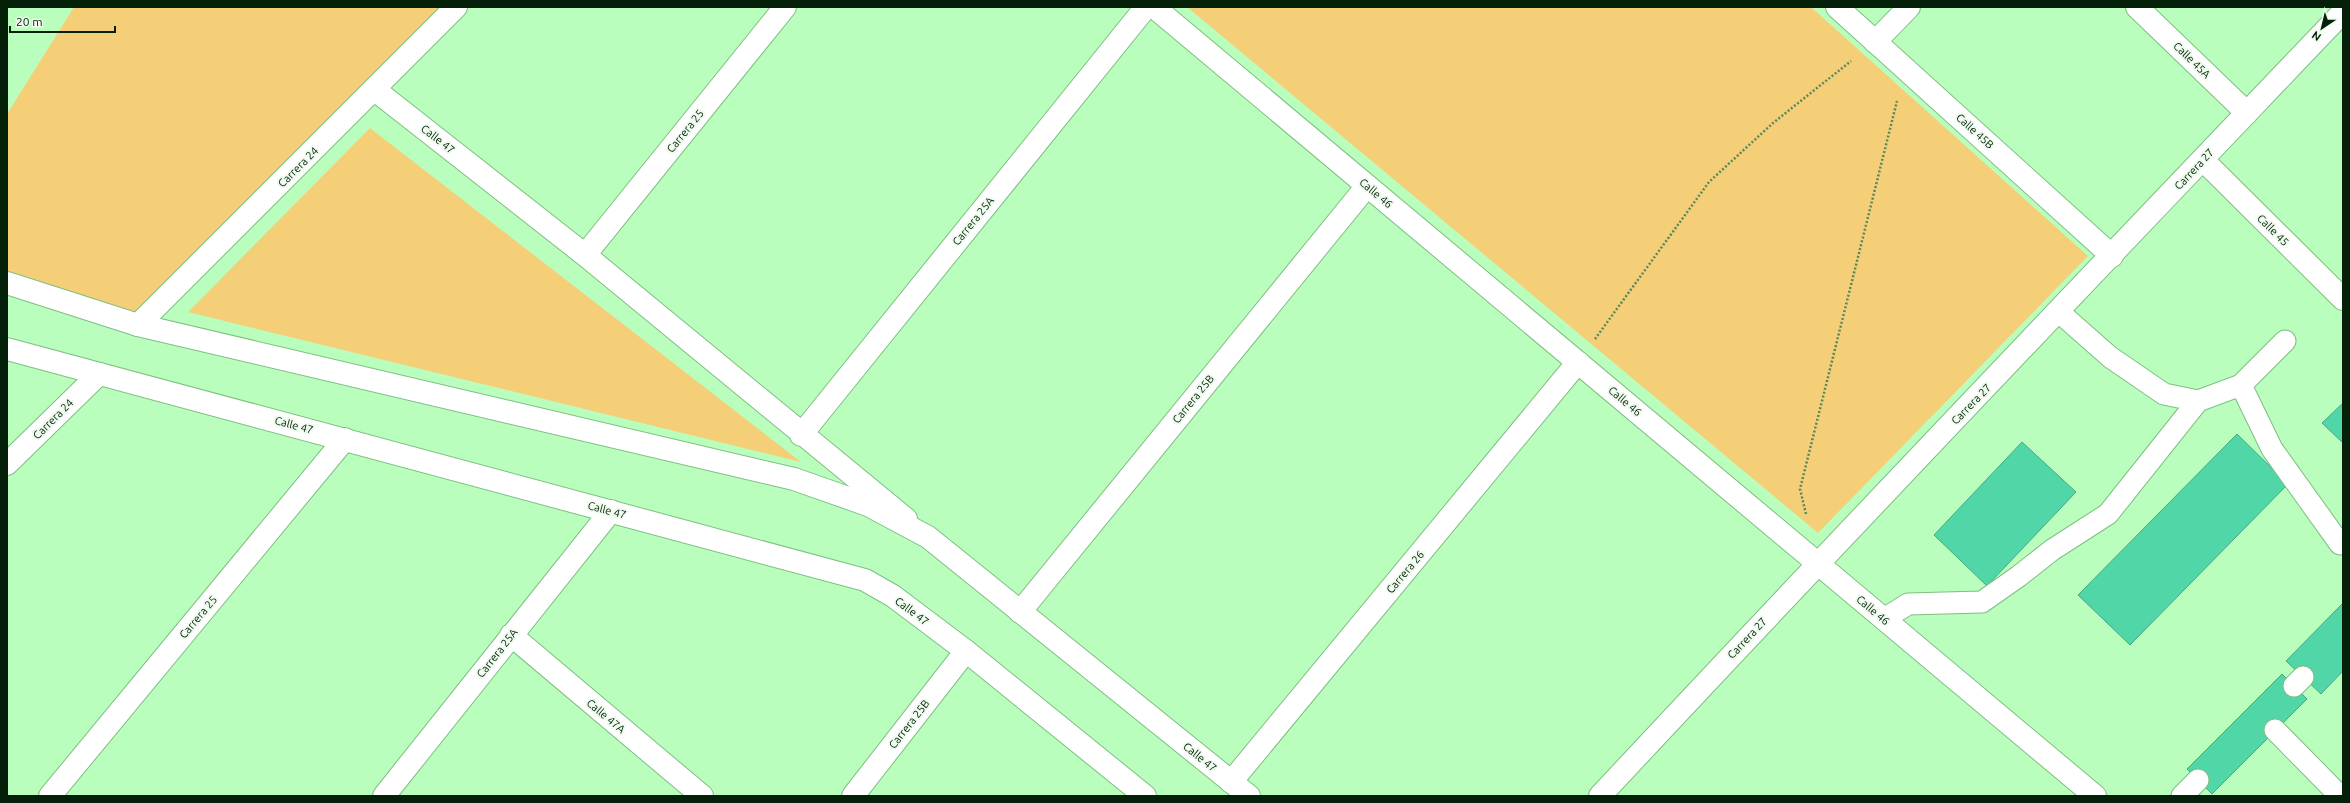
<svg xmlns="http://www.w3.org/2000/svg" width="2350" height="803" font-family="Ubuntu,sans-serif">
<style>
.green{fill:#f5cf78}
.building{fill:#51d7a7;stroke:#45a984}
.lines{fill:none;stroke-linecap:round;stroke-linejoin:round}
.service-casing{stroke:#7ebf82;stroke-width:23}
.minor-casing{stroke:#7ebf82;stroke-width:24}
.secondary-casing{stroke:#7ebf82;stroke-width:24}
.path{stroke:#59875d;stroke-width:2.5;stroke-dasharray:2 2;stroke-linecap:butt}
.service{stroke:#fff;stroke-width:21}
.minor{stroke:#fff;stroke-width:22}
.secondary{stroke:#fff;stroke-width:22}
.labels{text-anchor:middle;stroke-width:4;stroke-linejoin:round;paint-order:stroke}
.street-label{font-size:11px;fill:#052008;stroke:#eefbee}
</style>
<rect width="100%" height="100%" fill="#bafebe"/>
<path class="green" d="M74 7H449L138 325 7 283V114Z
M1187 7H1811L2088 256 1818 533Z
M370 128 801 462 188 312Z"/>
<path class="building" d="M2343 403V443L2322 423Z
M2237 434 2288 484 2130 645 2078 595Z
M2022 442 2076 492 1987 586 1934 535Z
M2343 603V671L2321 694 2286 661Z
M2282 674 2307 699 2212 794 2187 769Z"/>
<g class="lines">
<defs>
<path id="service" d="M2059 312 2110 357 2164 394 2198 401 2241 385 2285 341
M2241 385 2272 449 2340 544
M1884 619 1908 604 1982 602 2019 576 2052 550 2108 514 2198 401
M2294 686 2303 677
M2275 730 2340 796
M2182 796 2198 780"/>
<path id="minor" d="M1154 7 2095 796
M1837 7 2112 256
M2137 7 2247 113
M1875 42 1909 7
M375 90 585 255 906 519
M2203 160 2343 299
M585 255 785 7
M138 325 456 7
M801 435 1146 7
M7 464 99 374
M1020 612 1367 186
M511 635 702 796
M1231 782 1578 362
M50 796 345 439
M384 796 611 511
M853 796 966 651
M1600 796C1845 533 2094 273 2343 12"/>
<path id="secondary" d="M7 283 138 325 794 479 868 505 928 537 1249 796
M7 349 865 580 893 596 966 651 1145 796"/>
</defs>
<use href="#service" class="service-casing"/>
<use href="#minor" class="minor-casing"/>
<use href="#secondary" class="secondary-casing"/>
<path class="path" d="M1595 339 1709 182 1773 123 1851 61
M1806 514 1800 489 1897 101"/>
<use href="#service" class="service"/>
<use href="#minor" class="minor"/>
<use href="#secondary" class="secondary"/>
</g>
<g class="labels">
<g class="street-label">
<text transform="translate(2192 60) rotate(44)" y="4">Calle 45A</text>
<text transform="translate(685 131) rotate(-51)" y="4">Carrera 25</text>
<text transform="translate(1975 131) rotate(42)" y="4">Calle 45B</text>
<text transform="translate(438 139) rotate(38)" y="4">Calle 47</text>
<text transform="translate(298 167) rotate(-45)" y="4">Carrera 24</text>
<text transform="translate(2194 169) rotate(-47)" y="4">Carrera 27</text>
<text transform="translate(1376 193) rotate(40)" y="4">Calle 46</text>
<text transform="translate(973 221) rotate(-51)" y="4">Carrera 25A</text>
<text transform="translate(2273 230) rotate(45)" y="4">Calle 45</text>
<text transform="translate(1193 399) rotate(-51)" y="4">Carrera 25B</text>
<text transform="translate(1625 401) rotate(40)" y="4">Calle 46</text>
<text transform="translate(1971 404) rotate(-46)" y="4">Carrera 27</text>
<text transform="translate(53 419) rotate(-45)" y="4">Carrera 24</text>
<text transform="translate(294 425) rotate(15)" y="4">Calle 47</text>
<text transform="translate(607 510) rotate(15)" y="4">Calle 47</text>
<text transform="translate(1405 572) rotate(-50)" y="4">Carrera 26</text>
<text transform="translate(1873 610) rotate(40)" y="4">Calle 46</text>
<text transform="translate(912 611) rotate(37)" y="4">Calle 47</text>
<text transform="translate(198 617) rotate(-50)" y="4">Carrera 25</text>
<text transform="translate(1747 638) rotate(-47)" y="4">Carrera 27</text>
<text transform="translate(497 653) rotate(-52)" y="4">Carrera 25A</text>
<text transform="translate(606 716) rotate(40)" y="4">Calle 47A</text>
<text transform="translate(909 724) rotate(-52)" y="4">Carrera 25B</text>
<text transform="translate(1200 757) rotate(39)" y="4">Calle 47</text>
</g>
</g>
<rect width="2350" height="803" fill="none" stroke="#052008" stroke-width="16"/>
<g transform="translate(2322 28) rotate(215)" stroke="#eefbee" stroke-width="3" paint-order="stroke">
<path d="M0-3L7 15L0 10L-7 15Z" fill="#052008"/>
<text y="-6" font-size="11" font-weight="bold" text-anchor="middle" fill="#052008">N</text>
</g>
<path d="M10 26v6h105v-6" fill="none" stroke="#052008" stroke-width="2"/>
<text x="16" y="26" font-size="12" fill="#052008" stroke="#eefbee" stroke-width="3" paint-order="stroke">20 m</text>
</svg>
